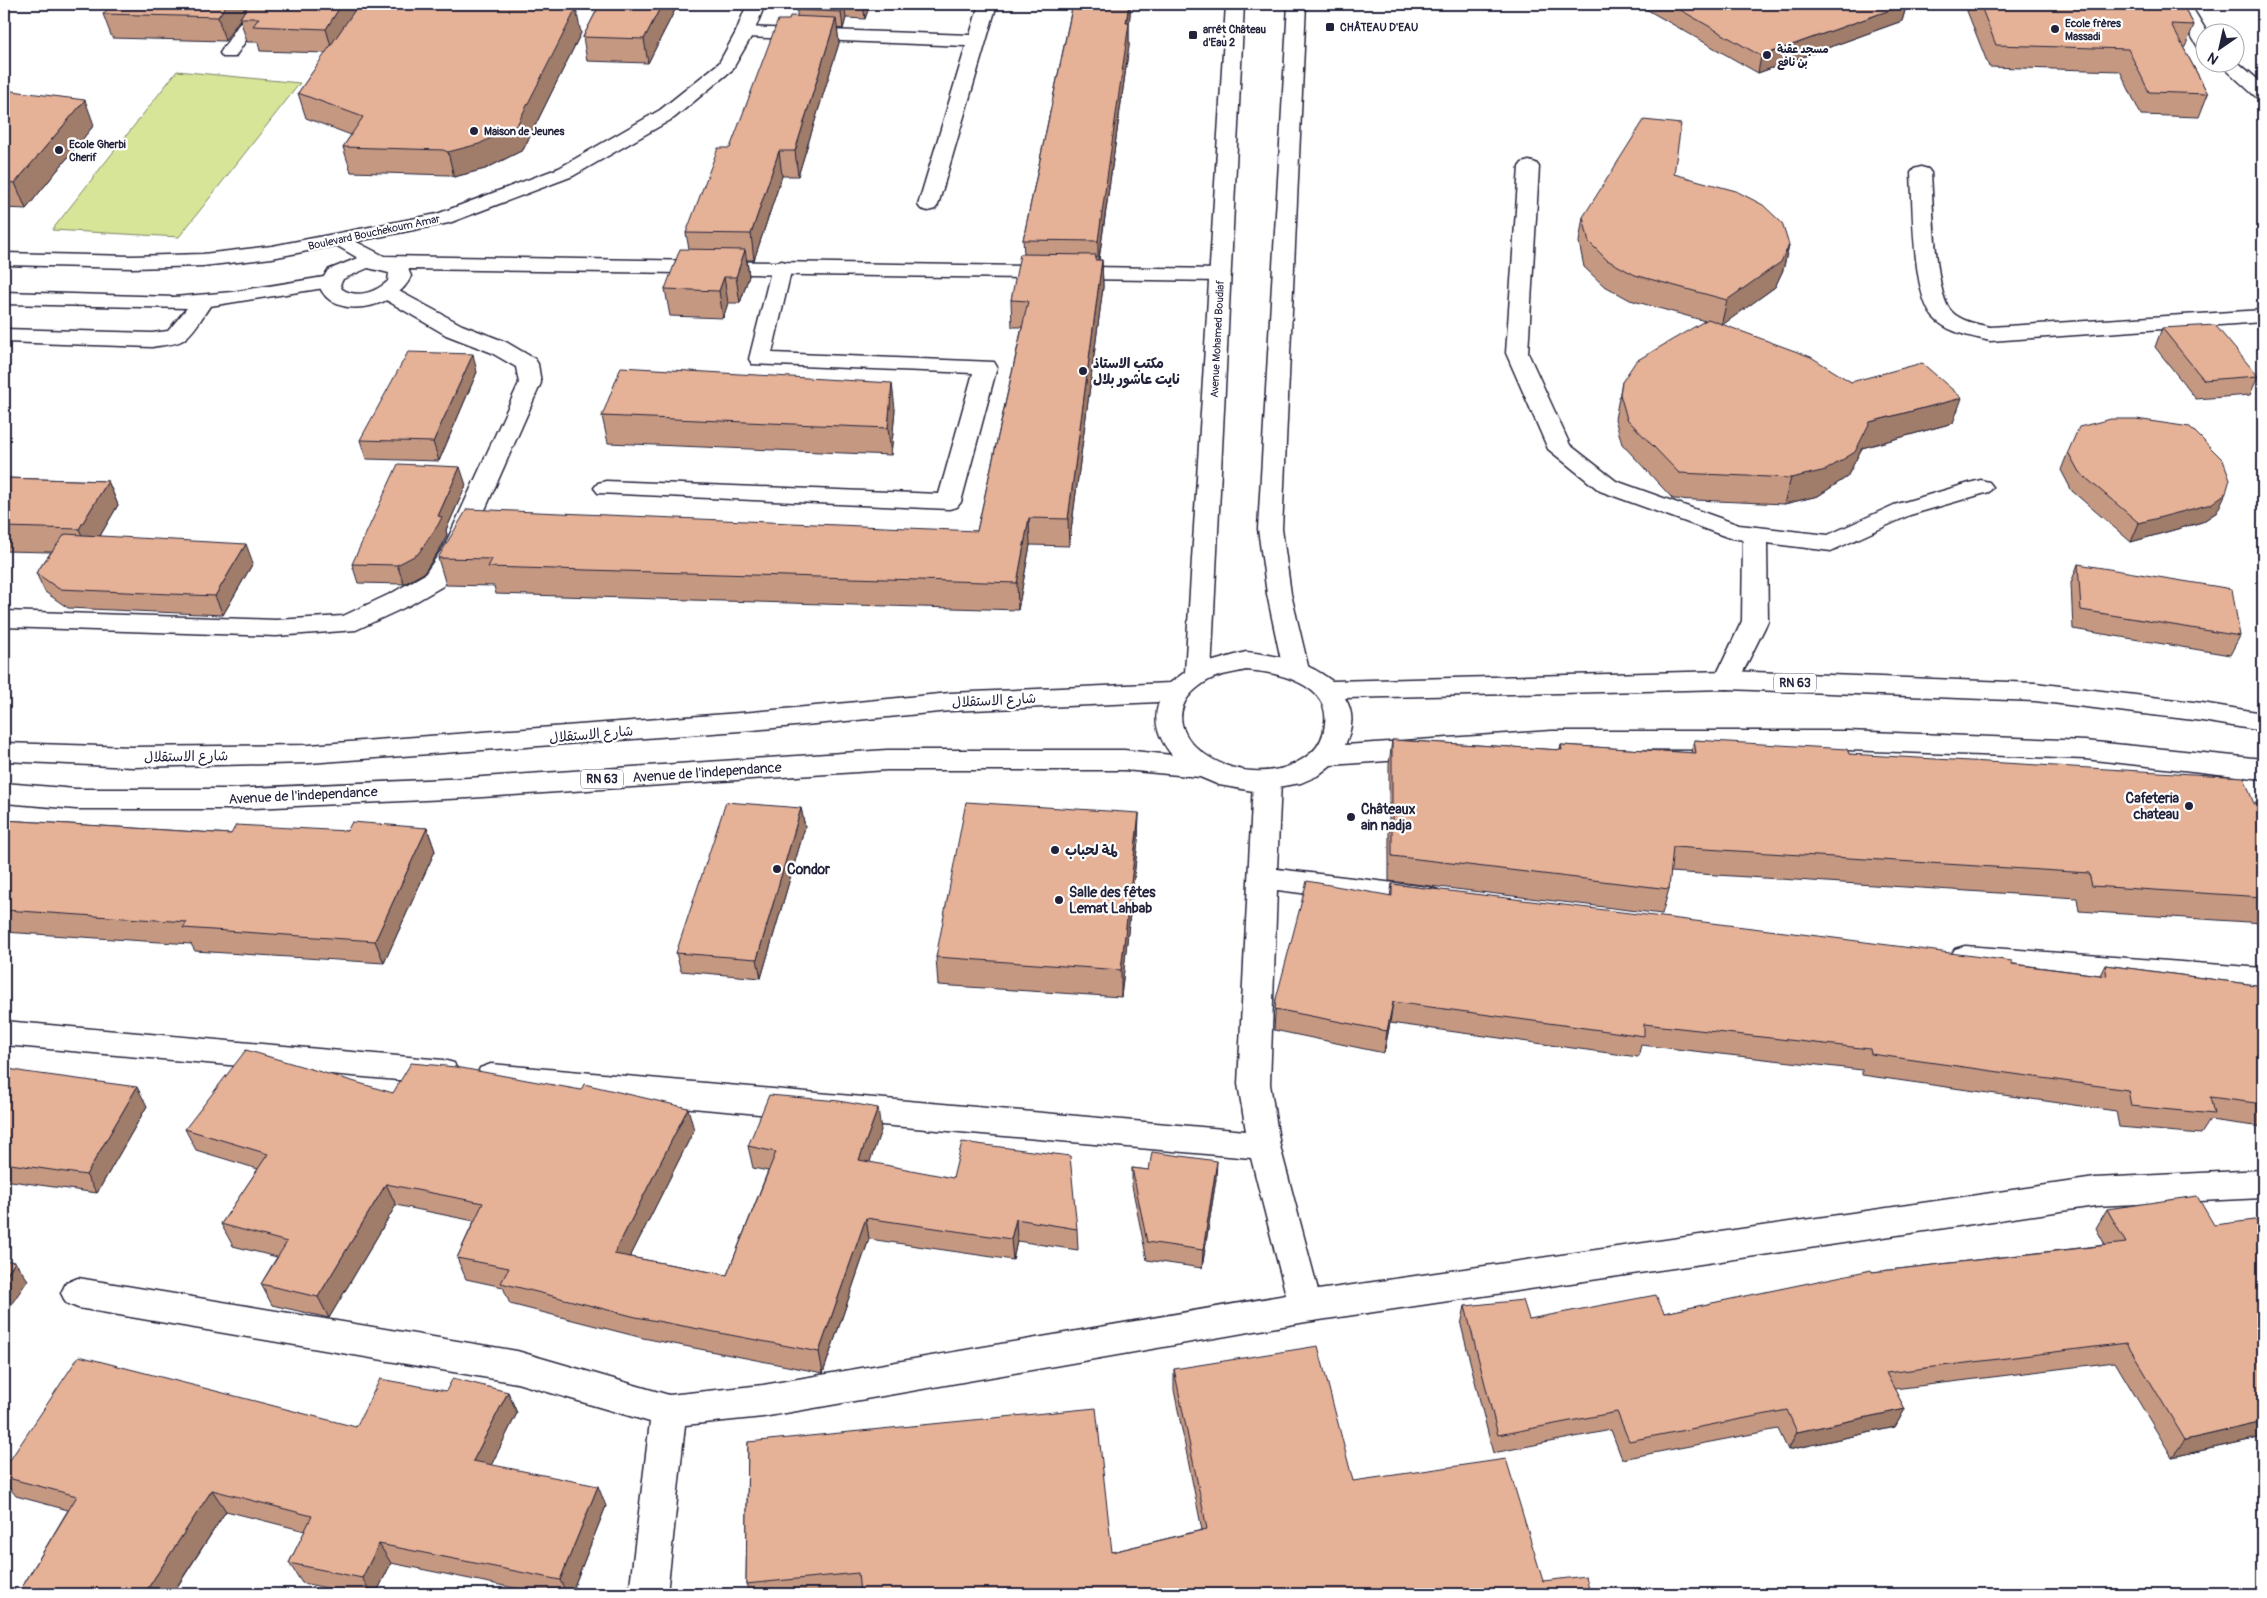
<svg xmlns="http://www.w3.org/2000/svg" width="2267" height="1598" font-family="Pangolin,'Playpen Sans Arabic',sans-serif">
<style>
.green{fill:#d6e598;stroke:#7c846a}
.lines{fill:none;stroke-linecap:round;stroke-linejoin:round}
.service-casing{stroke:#22223b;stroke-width:3}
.minor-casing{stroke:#22223b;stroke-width:3}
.tertiary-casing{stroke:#22223b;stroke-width:3}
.secondary-casing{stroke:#22223b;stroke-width:3}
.primary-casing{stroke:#22223b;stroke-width:3}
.service{fill:#fff;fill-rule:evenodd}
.minor{fill:#fff;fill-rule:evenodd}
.tertiary{fill:#fff;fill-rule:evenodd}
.secondary{fill:#fff;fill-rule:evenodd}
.primary{fill:#fff;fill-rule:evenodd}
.wall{fill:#c59882;stroke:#22223b}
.shaded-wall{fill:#a07c6a;stroke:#22223b}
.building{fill:#e5b197;stroke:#22223b}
.poi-dot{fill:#22223b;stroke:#fff;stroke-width:2}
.labels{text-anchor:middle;stroke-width:4.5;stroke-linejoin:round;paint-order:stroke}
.far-poi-label{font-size:11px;font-weight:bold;fill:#22223b;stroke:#fff;text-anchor:start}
.far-street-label{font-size:11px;fill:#22223b;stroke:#fff}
.shield{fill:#fff;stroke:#646476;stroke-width:1}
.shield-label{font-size:12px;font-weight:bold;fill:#22223b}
.poi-label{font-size:14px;font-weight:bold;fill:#22223b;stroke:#fff;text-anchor:start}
.street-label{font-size:14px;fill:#22223b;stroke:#fff}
</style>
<rect width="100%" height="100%" fill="#fff"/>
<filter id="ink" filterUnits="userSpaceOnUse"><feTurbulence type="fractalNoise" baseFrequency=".02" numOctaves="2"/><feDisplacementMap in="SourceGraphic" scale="10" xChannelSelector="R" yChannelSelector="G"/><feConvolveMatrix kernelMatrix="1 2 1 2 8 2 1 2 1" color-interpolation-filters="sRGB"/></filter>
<g filter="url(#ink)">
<path class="green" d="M177 71 300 83 179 237 52 230Z"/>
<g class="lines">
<defs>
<path id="service" d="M979 4H997L938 205 935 209 928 211 921 209 918 205 966 46 745 37 739 36 736 32 739 28 745 27 970 35Z
M1529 161 1536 163 1539 167 1528 353 1570 445 1616 481 1739 525 1828 535 1894 505 1973 482 1981 480 1989 482 1993 487 1989 492 1910 515 1831 551 1767 543 1768 621 1736 686 1727 689 1718 686 1714 680 1742 621 1743 540 1727 537 1600 491 1548 449 1506 353 1519 167 1522 163Z
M782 261 789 263 792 267 772 353 994 362 997 367 961 502 957 507 949 509 598 493 594 488 598 483 606 481 939 494 973 373 752 364 749 359 772 267 775 263Z
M330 276 337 278 341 282 337 286 210 306C202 317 194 333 183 340 175 345 161 345 152 347L4 342V329L152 333 168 331 187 308 4 304V292L174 297 232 292Z
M388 287 395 289 462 325 506 342 535 359 538 364 541 383 469 546 443 586 410 605 356 630 276 636 4 627V611L276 620 343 616 392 593 425 574 445 545 519 383 516 367 490 352 446 335 381 297 377 293 381 289Z"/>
<path id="minor" d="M252 4H270L235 57H223L220 53Z
M1921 167 1928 169 1931 173C1933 200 1934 292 1951 311 1960 321 1977 324 1990 327L2263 310V322L1990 341C1971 336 1947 333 1933 317 1912 293 1913 206 1911 173L1914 169Z
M341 234 384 256 1221 269 1228 271 1231 275 1228 279 1221 281 408 269 411 276C399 308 332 323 319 285L328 270 358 258 334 244 331 240 334 236ZM368 268 389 273 388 281C376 292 357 299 342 289L340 285 343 279Z
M1267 771 1277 774 1281 781 1277 869 1428 887 1438 890 1442 898 1438 906 1428 909 1277 890 1270 1084 1280 1146 1318 1290 2095 1178 2263 1170V1198L2095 1206 1306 1322 763 1417 685 1425 667 1594H629L650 1422 517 1383 78 1308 66 1303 61 1293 66 1283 78 1278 517 1351 669 1395 763 1385 1286 1295 1251 1158 491 1090 480 1086 476 1077 480 1068 491 1064 1246 1131 1238 1084 1253 781 1257 774Z
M1965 946 2263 968V992L1965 968 1955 965 1950 957 1955 949Z
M4 1021 443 1060 454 1063 458 1072 454 1081 443 1084 4 1045Z"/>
<path id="tertiary" d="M747 4H765L754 32 732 70 674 118 573 176 449 223 272 258 203 266 132 268 4 265V253L132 256 203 254 272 246 437 214 559 168 660 110 719 63 736 32Z"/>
<path id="secondary" d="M1226 4H1244L1211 673 1207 679 1198 682 1189 679 1185 673Z
M1288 4H1306L1282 529 1291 594 1309 670 1305 676 1296 679 1287 676 1283 670 1267 594 1258 529Z
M2172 4H2190L2207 32H2204V48L2198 47Z
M2234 59 2263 84V99L2256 97 2218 62H2234Z"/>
<path id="primary" d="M1246 652C1277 655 1307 661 1332 681L1727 671 2035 683 2202 703 2263 713V731L2202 721 2035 701 1727 689 1345 698C1355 714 1352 729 1345 745L1552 731H1847L2085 741 2263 759V779L2085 759 1847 750 1552 749 1331 765 1317 776 1301 783 1253 791 1219 785 1200 777 1124 770H887L468 798 229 809H76L4 803V783L76 789H229L468 778 887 750H1124L1172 755C1159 739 1152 722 1159 702L950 711 753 730 309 763 133 767 4 761V743L133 747 309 745 753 712 950 693 1170 683 1192 667ZM1246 670C1275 672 1330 683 1325 723 1324 735 1320 745 1311 753 1246 808 1127 726 1209 680 1220 674 1235 673 1246 670Z"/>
</defs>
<use href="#service" class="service-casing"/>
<use href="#minor" class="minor-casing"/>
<use href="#tertiary" class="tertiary-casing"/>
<use href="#secondary" class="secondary-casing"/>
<use href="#primary" class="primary-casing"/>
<use href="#service" class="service"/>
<use href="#minor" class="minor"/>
<use href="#tertiary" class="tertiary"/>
<use href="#secondary" class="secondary"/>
<use href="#primary" class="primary"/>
</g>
<path class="wall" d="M112 4 581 33 523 150 485 169 454 177 449 175 351 172 343 147 351 135 306 118 298 93 326 53 260 51 258 42H247L240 19 225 41 112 38 103 14Z
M600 4H678L648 63 587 61 583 37Z
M799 4H870L865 19 846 18 843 29 837 28 839 43 798 176H782L754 260H747L749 276 740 303H728L723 318 670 316 665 289 689 249 686 233 730 148 789 20 797 17V10Z
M1066 4H1131L1129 25V46L1099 260H1102L1103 287 1069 546 1030 545 1018 610 496 594 494 586 446 585 438 558 977 531 1022 327H1012L1011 300 1024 254 1023 240 1072 8H1066Z
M1637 4H1907L1902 21 1758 73Z
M1969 4H2182L2194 25 2185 47H2183L2208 94 2199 117 2141 115 2120 71 1989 67 1967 11Z
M4 90 94 125 26 209 4 208Z
M1674 174 1789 245 1783 270 1775 287 1722 325 1851 382 1953 423 1862 448 1847 477 1818 496 1784 504 1673 499 1622 444 1615 419 1622 382 1705 321 1630 300 1603 285 1584 267 1579 242 1583 217Z
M2162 328 2258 376 2250 395 2196 399 2155 347Z
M477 372 439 461 366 459 360 440Z
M895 409 891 455 608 443 602 416Z
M2068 452 2217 512 2202 522 2131 542 2072 491 2061 470Z
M4 478 108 481 118 505 100 536 253 563 223 615 68 608 45 592 36 573 51 552 4 551Z
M466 485 446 530 447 535 443 544 424 573 404 584 358 583 352 564Z
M2078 564 2240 636 2230 655 2073 629 2071 583Z
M1392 740 1560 750 1561 745 1691 753 1694 740 1849 754 2263 804V923L2079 911 2077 898 1670 872 1669 889 1662 914 1389 881V765Z
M801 808 805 827 761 978 681 971 676 953Z
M1139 813 1138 840 1121 997 938 985 936 957Z
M4 820 231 834 347 831 427 828 435 851 384 963 195 951 191 944 4 932Z
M1392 884 2100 975 2105 965 2263 986V1127L2210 1120 2201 1134 2119 1127 2116 1111 1862 1075V1070L1641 1045 1638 1057 1390 1023 1384 1053 1274 1030 1276 999 1390 896Z
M4 1068 147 1106 97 1193 4 1180Z
M393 1093 694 1130 630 1257 727 1275 768 1171 753 1168 748 1146 881 1130 869 1162 1077 1229 1078 1250 1017 1241 1013 1260 869 1239 823 1373 643 1338 510 1304 503 1287 466 1279 457 1258 474 1221 396 1205 329 1318 272 1305 261 1284 277 1257 233 1246 221 1224 258 1169 196 1150 185 1129Z
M1132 1168 1216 1179 1202 1268 1147 1260 1132 1186Z
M2107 1209 2263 1437 2172 1457 2115 1362 1894 1389 1905 1409 1895 1427 1788 1450 1778 1429 1622 1459 1611 1430 1493 1453 1461 1325 1465 1306 1529 1319 1664 1313 1872 1272 2105 1245 2096 1228Z
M1174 1369 1353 1481 1543 1581 1590 1594 860 1593 846 1594H750L746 1584 748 1442 1112 1552 1202 1530 1174 1390Z
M446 1391 508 1392 517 1413 491 1465 606 1506 571 1594H544L391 1563 376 1594H357L302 1583 289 1563 305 1531 226 1511 174 1592 253 1593 254 1594H18L68 1510 16 1496 4 1481V1469L356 1427Z"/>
<path class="shaded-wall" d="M227 4H250L240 18V19L225 41 218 17Z
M342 4H364L333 53 326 29Z
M662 4H678L648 63 644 39Z
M843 4H844L846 18 843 29 841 12Z
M863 4H870L865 19Z
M1129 4H1131L1129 25V46L1098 265V241Z
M1907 4 1902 21 1758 73 1761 56Z
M576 9 581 33 523 150 485 169 454 177 448 152Z
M836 18 839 43 798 176 795 151Z
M85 100 94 125 26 209 15 183Z
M779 151 782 176 754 260 751 234Z
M1789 245 1783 270 1775 287 1721 326 1727 300Z
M745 250 749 276 740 303 736 277Z
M1102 260 1103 287 1069 546 1068 519Z
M724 277 728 303 723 318 719 291Z
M473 354 477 372 439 461 433 442Z
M892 383 895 409 891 455 888 428Z
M1962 398 1953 423 1862 448 1847 477 1818 496 1784 504 1791 478 1870 422Z
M460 467 466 485 446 530 447 535 443 544 424 573 404 584 397 565 438 516Z
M108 481 118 505 90 553 79 529Z
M2226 493 2217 512 2202 522 2131 542 2139 523Z
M1029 518 1030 545 1018 610 1017 583Z
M246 544 253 563 223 615 215 596Z
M801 808 805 827 761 978 757 959Z
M1139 813 1138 840 1121 997V970Z
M427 828 435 851 384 963 375 941Z
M1393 1002 1390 1023 1384 1053 1387 1031Z
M137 1087 147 1106 97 1193 86 1175Z
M688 1108 694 1130 621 1275 614 1254Z
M878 1108 881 1130 863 1182 859 1160Z
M1217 1161 1216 1179 1202 1268 1203 1250Z
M386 1184 396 1205 329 1318 318 1297Z
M866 1218 869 1239 823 1373 819 1352Z
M1016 1219 1017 1241 1013 1260 1011 1239Z
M15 1262 28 1280 4 1315V1279Z
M508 1392 517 1413 483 1482 473 1461Z
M1905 1409 1895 1427 1788 1450 1797 1432Z
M2263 1422V1437L2172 1457 2185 1440Z
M598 1486 606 1506 571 1594H567L560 1580Z
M212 1490 226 1511 172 1594 146 1591Z
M379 1544 391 1563 376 1594H372L362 1578Z"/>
<path class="building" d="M112 4H227L218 17 103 14Z
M249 4H342L326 29 253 26 259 18H240Z
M359 4H431L576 9 517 125 479 144 448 152 443 150 343 147 363 117 298 93Z
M600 4H662L644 39 583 37Z
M799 4H843L841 12 797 10Z
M1073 4H1129L1126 23H1129L1098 241 1023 240Z
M1670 4H1907L1761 56Z
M1980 4H2182L2194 25 2171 24 2208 94 2149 92 2128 49 1996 45Z
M790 16 836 18 795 151H779L751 234 686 233 718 148H730L778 20H789Z
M4 90 85 100 15 183 4 182Z
M1644 120 1681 124 1674 174 1736 191 1763 205 1782 223 1789 245 1781 262 1727 300 1635 275 1607 260 1589 242 1583 217Z
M680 249 745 250 736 277H724L719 291 665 289Z
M1020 254 1096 255 1095 260H1102L1068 519 1029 518 1017 583 488 567 492 559 438 558 467 509 977 531 1028 301 1011 300Z
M1708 319 1811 357 1851 382 1922 363 1962 398 1870 422 1855 452 1826 470 1791 478 1679 473 1627 419 1620 394 1622 382 1636 361Z
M2215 325 2258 376 2204 380 2162 328Z
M408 352 473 354 433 442 360 440Z
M621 367 892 383 888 428 602 416Z
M2111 419H2136L2190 427 2223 460 2230 479 2226 493 2211 504 2139 523 2079 472 2068 452 2079 427Z
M398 464 460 467 438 516 442 517 438 525 418 554 397 565 352 564Z
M4 478 108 481 79 529 4 527Z
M65 534 246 544 215 596 59 589 36 573Z
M2078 564 2232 589 2240 636 2081 610Z
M1392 740 1562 750 1561 745 1696 753 1694 740 1847 749 1849 754 2244 777 2254 804H2263V897L2092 886 2089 873 1673 847 1669 889 1392 856Z
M726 802 801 808 757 959 676 953Z
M966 802 1139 813 1121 970 936 957Z
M4 820 231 834 236 825 347 831 352 822 427 828 375 941 183 928 187 922 4 910Z
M1307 881 1392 896V884L1834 938 2012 961V964L2107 976 2105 965 2263 986V1104L2210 1097 2214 1114 2131 1106 2128 1090 1871 1054 1870 1049 1644 1024V1036L1393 1002 1387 1031 1275 1009 1276 999Z
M246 1050 393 1093 411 1063 456 1067 581 1090 584 1084 688 1108 614 1254 727 1275 776 1152 748 1146 769 1095 839 1101 878 1108 859 1160 953 1178 962 1142 1070 1156 1077 1229 1016 1219 1011 1239 866 1218 819 1352 636 1317 501 1283 509 1268 457 1258 483 1203 386 1184 318 1297 261 1284 287 1242 221 1224 268 1154 185 1129Z
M4 1068 25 1072 137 1087 86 1175 4 1163Z
M1152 1152 1217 1161 1203 1250 1147 1242 1132 1168 1149 1170Z
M2197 1196 2214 1225 2263 1219V1422L2185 1440 2127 1343 1886 1373 1905 1409 1797 1432 1787 1410 1629 1441 1617 1412 1498 1435 1465 1306 1523 1300 1529 1319 1656 1295 1664 1313 1871 1270 1872 1272 2126 1243 2107 1209Z
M4 1260 15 1262 4 1279Z
M1318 1346 1353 1481 1506 1459 1543 1581 1586 1576 1590 1594H860L858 1573 746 1584 748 1442 1096 1408 1112 1552 1207 1529 1174 1369Z
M79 1356 356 1427 380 1379 446 1391 453 1378 508 1392 473 1461 598 1486 560 1580 379 1544 362 1578 289 1563 312 1516 212 1490 146 1591 253 1593V1594H18L77 1496 4 1477V1469Z"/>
</g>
<g class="poi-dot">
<rect x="1325" y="22" width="10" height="10" rx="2.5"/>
<circle cx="2055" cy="29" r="5"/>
<rect x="1188" y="30" width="10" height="10" rx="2.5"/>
<circle cx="1767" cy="55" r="5"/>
<circle cx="474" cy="131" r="5"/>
<circle cx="59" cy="150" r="5"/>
<circle cx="1083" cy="371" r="5"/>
<circle cx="2189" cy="806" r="5"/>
<circle cx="1351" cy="817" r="5"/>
<circle cx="1055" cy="850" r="5"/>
<circle cx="777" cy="869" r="5"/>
<circle cx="1059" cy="900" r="5"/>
</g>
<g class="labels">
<g class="far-poi-label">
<text x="2065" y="27">Ecole frères<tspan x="2065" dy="13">Massadi</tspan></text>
<text x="1340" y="31">CHÂTEAU D'EAU</text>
<text x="1203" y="33">arrêt Château<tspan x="1203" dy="13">d'Eau 2</tspan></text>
<text x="1777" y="53">مسجد عقبة<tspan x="1777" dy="13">بن نافع</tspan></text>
<text x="484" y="135">Maison de Jeunes</text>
<text x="69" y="148">Ecole Gherbi<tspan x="69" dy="13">Cherif</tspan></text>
</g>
<g class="far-street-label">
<text transform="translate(374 232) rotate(-12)" y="4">Boulevard Bouchekoum Amar</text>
<text transform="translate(1217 339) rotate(-87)" y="4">Avenue Mohamed Boudiaf</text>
</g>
<g class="shield">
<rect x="1774" y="673.5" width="42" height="19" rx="4"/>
<rect x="581" y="769.5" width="42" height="19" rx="4"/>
</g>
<g class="shield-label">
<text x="1795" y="687">RN 63</text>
<text x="602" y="783">RN 63</text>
</g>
<g class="poi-label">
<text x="1093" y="368">مكتب الاستاذ<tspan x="1093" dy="16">نايت عاشور بلال</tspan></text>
<text x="2179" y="803" text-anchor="end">Cafeteria<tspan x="2179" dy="16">chateau</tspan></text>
<text x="1361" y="814">Châteaux<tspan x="1361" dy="16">ain nadja</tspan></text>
<text x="1065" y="855">لمة لحباب</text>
<text x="787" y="874">Condor</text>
<text x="1069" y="897">Salle des fêtes<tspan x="1069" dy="16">Lemat Lahbab</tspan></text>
</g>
<g class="street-label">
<text transform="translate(994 700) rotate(-3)" y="5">شارع الاستقلال</text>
<text transform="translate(591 734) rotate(-5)" y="5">شارع الاستقلال</text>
<text transform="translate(186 756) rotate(-1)" y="5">شارع الاستقلال</text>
<text transform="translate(707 772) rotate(-4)" y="5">Avenue de l'independance</text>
<text transform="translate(303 795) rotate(-3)" y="5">Avenue de l'independance</text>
</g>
</g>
<rect width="2267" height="1598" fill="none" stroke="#fff" stroke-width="20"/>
<rect x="10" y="10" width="2247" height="1578" fill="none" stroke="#22223b" stroke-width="2" filter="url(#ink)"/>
<g transform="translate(2220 48) rotate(214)"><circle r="24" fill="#ffffff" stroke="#a7a7b1"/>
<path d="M0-4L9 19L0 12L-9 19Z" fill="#22223b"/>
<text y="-8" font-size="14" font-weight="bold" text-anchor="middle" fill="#22223b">N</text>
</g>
</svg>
